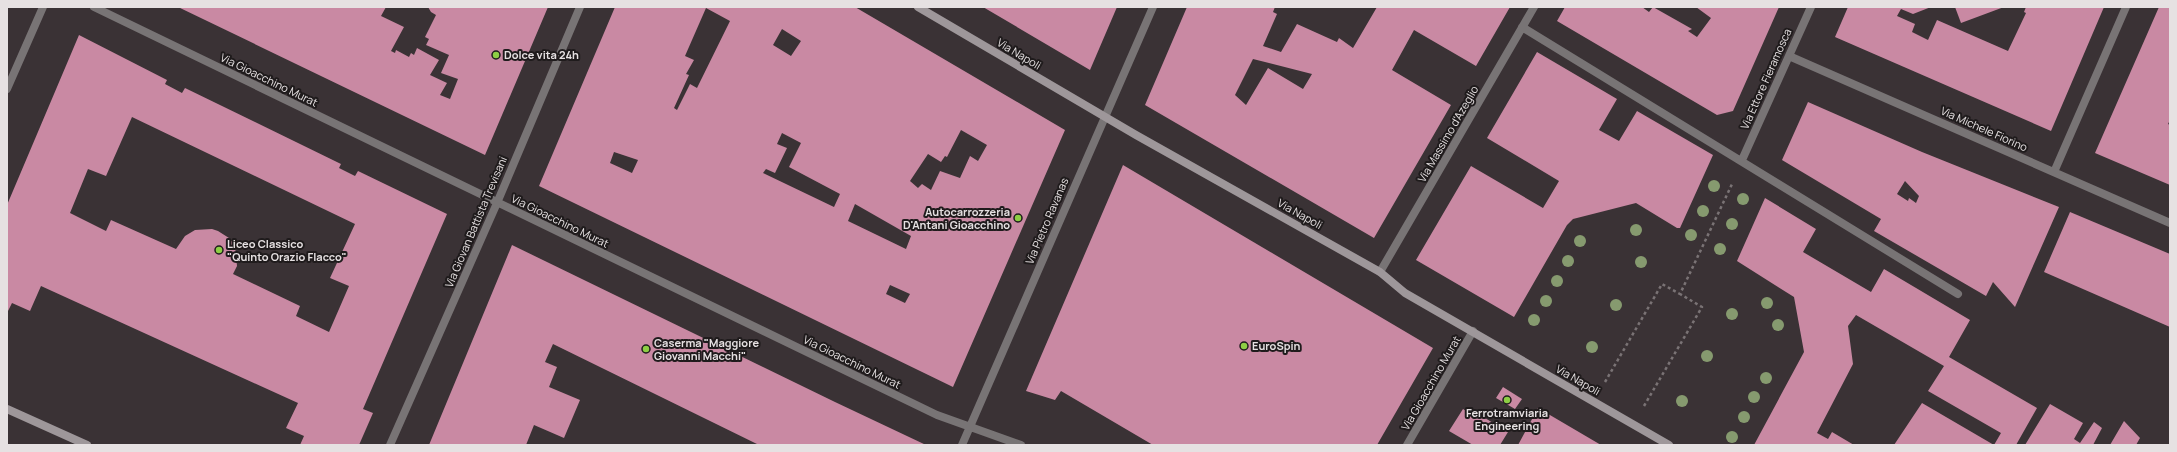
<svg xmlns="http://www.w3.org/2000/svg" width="2177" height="452" font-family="Manrope,sans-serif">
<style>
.building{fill:#c989a3;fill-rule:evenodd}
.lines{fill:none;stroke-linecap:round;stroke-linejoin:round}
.path{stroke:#7a7375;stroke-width:2.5;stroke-dasharray:3 3;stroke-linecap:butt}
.street{stroke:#787475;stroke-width:8}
.secondary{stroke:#9e979a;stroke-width:8}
.tree{fill:#869a6f}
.poi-dot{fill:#8dce44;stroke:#1f1b1c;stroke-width:1.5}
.labels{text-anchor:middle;stroke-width:4;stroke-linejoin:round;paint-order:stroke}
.street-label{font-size:11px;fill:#e6e1e2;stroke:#1f1b1c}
.poi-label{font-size:11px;font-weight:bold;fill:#e6e1e2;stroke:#1f1b1c;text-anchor:start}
</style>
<rect width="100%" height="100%" fill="#3a3235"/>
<path class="building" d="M178 7H386L381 16 404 27 391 51 395 53 396 50 409 57 411 53 414 55 417 48 439 60 430 75 447 83 440 95 450 99 458 79 441 73 449 55 426 45 429 39 425 37 436 15 431 12 428 7H548L485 155Z
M615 7H855L1065 130 953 387 539 186ZM706 8 730 21 697 88 690 84 677 110 674 108 689 75 686 74 694 60 685 56ZM782 29 801 41 791 56 773 45ZM961 130 987 145 978 161 970 156 960 178 940 171 931 190 922 184 918 188 910 181 928 154 941 162 945 156 947 157ZM782 133 801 143 789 167 840 194 834 207 763 173 766 169 775 173 787 148 777 144ZM614 152 638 160 632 173 610 163ZM855 204 911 236 906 249 848 221ZM890 285 910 294 905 303 886 294Z
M983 7H1117L1090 70Z
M1187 7H1275L1273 12 1277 14 1263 46 1281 52 1297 24 1337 42 1339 38 1353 48 1377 7H1510L1476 66 1414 30 1392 70 1451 105 1374 238 1145 105ZM1253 59 1312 74 1303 89 1268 68 1246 105 1235 95Z
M1565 7H1642L1649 12 1653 7 1692 29 1688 31 1697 37 1711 18 1696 7H1779L1733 111 1717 115 1557 21Z
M1848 7H1931L1913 14 1901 9 1897 16 1915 24 1912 32 1928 40 1937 20 2008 51 2026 13 2024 12 2026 7H2104L2051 131 1835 37Z
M1955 7H2004L1961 23Z
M2159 7H2170V120L2168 124 2170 125V185L2095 153Z
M79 35 167 80 165 84 182 93 185 88 341 164 339 168 355 176 358 171 447 214 363 409 373 413 359 445H300L304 436 286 428 298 403 41 286 30 311 12 303 7 313V205ZM132 117 355 224 330 278 349 286 329 332 296 316 300 306 233 274 237 266 235 246 229 238 218 231 212 229 195 230 185 236 176 249 111 220 106 231 70 213 88 169 106 176Z
M1537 52 1617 99 1599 130 1619 141 1637 111 1713 155 1680 228H1677L1636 203 1573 219 1567 225 1514 317 1416 260 1471 166 1543 208 1559 181 1487 138Z
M1808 102 1922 152 2059 207 2015 307 1993 282 1986 296 1874 231 1881 219 1782 160ZM1905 181 1919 196 1916 203 1909 198 1908 201 1897 194Z
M1123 165 1433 348 1377 445H1153L1061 391 1055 400 1026 391Z
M1765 198 1816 229 1803 252 1871 292 1884 269 1970 320 1949 357 2037 408 2016 445H1994L2001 433 1928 391 1944 366 1856 315 1848 326 1853 364 1817 433 1828 439 1832 432 1854 445H1754L1804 352 1794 297 1737 261Z
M2070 212 2170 254V327L2044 272Z
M512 245 835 402 926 445H759L553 344 545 362 557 367 549 387 580 400 564 438 534 425 526 445H429Z
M1503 387 1522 399 1515 409 1496 398Z
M1922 403 1994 445H1894Z
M2050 404 2083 423 2074 439 2080 443 2094 422 2102 428 2093 445H2025Z
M1538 408 1601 445H1518Z
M1463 409 1478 418 1480 415 1508 432 1500 445H1473L1449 431Z
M2124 421 2140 438 2136 445H2110Z"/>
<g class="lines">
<path class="path" d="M1605 382 1662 284 1680 294 1733 182
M1644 406 1702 307 1680 294"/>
<path class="street" d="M94 7 937 415 1021 445
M1522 27 1958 294
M1789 56 2170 223
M7 89 43 7
M1742 160 1811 7
M2054 172 2126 7
M1380 272 1534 7
M390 445 497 203 580 7
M962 445 1153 7
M1407 445 1473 331"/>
<path class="secondary" d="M918 7 1136 135 1380 272 1405 293 1669 445
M7 409 87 445"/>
</g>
<g class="tree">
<circle cx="1714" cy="186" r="6"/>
<circle cx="1743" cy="199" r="6"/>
<circle cx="1703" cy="211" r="6"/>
<circle cx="1732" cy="224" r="6"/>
<circle cx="1636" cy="230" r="6"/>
<circle cx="1691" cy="235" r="6"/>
<circle cx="1580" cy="241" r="6"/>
<circle cx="1720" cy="249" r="6"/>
<circle cx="1568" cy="261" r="6"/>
<circle cx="1641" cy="262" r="6"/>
<circle cx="1557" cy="281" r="6"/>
<circle cx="1546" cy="301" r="6"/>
<circle cx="1767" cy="303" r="6"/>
<circle cx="1616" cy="305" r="6"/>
<circle cx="1732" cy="314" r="6"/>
<circle cx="1534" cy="320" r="6"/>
<circle cx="1778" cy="325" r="6"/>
<circle cx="1592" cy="347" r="6"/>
<circle cx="1707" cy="356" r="6"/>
<circle cx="1766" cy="378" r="6"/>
<circle cx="1754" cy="397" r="6"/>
<circle cx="1682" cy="401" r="6"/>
<circle cx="1744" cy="417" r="6"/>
<circle cx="1732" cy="437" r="6"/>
</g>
<g class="poi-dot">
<circle cx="496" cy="55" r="4"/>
<circle cx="1018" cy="218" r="4"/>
<circle cx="219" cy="250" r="4"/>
<circle cx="1244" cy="346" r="4"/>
<circle cx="646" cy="349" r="4"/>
<circle cx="1507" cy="400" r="4"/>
</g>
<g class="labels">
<g class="street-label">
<text transform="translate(1019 54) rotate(31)" y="4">Via Napoli</text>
<text transform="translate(1766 79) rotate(-66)" y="4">Via Ettore Fieramosca</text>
<text transform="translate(269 80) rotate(26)" y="4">Via Gioacchino Murat</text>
<text transform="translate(1984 129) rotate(24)" y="4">Via Michele Fiorino</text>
<text transform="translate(1448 134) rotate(-60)" y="4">Via Massimo d'Azeglio</text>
<text transform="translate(1300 214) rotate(29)" y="4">Via Napoli</text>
<text transform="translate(560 221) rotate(26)" y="4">Via Gioacchino Murat</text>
<text transform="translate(1047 221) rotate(-67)" y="4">Via Pietro Ravanas</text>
<text transform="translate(476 222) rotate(-67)" y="4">Via Giovan Battista Trevisani</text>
<text transform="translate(852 362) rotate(26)" y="4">Via Gioacchino Murat</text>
<text transform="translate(1578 380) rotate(30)" y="4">Via Napoli</text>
<text transform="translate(1431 383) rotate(-60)" y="4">Via Gioacchino Murat</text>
</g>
<g class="poi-label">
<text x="504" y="59">Dolce vita 24h</text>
<text x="1010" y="216" text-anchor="end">Autocarrozzeria<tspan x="1010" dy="13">D'Antani Gioacchino</tspan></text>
<text x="227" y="248">Liceo Classico<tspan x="227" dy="13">"Quinto Orazio Flacco"</tspan></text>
<text x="654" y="347">Caserma "Maggiore<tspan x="654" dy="13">Giovanni Macchi"</tspan></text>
<text x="1252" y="350">EuroSpin</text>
<text x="1507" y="417" text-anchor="middle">Ferrotramviaria<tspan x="1507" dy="13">Engineering</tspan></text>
</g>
</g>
<rect width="2177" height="452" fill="none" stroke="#e6e1e2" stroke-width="16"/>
</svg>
